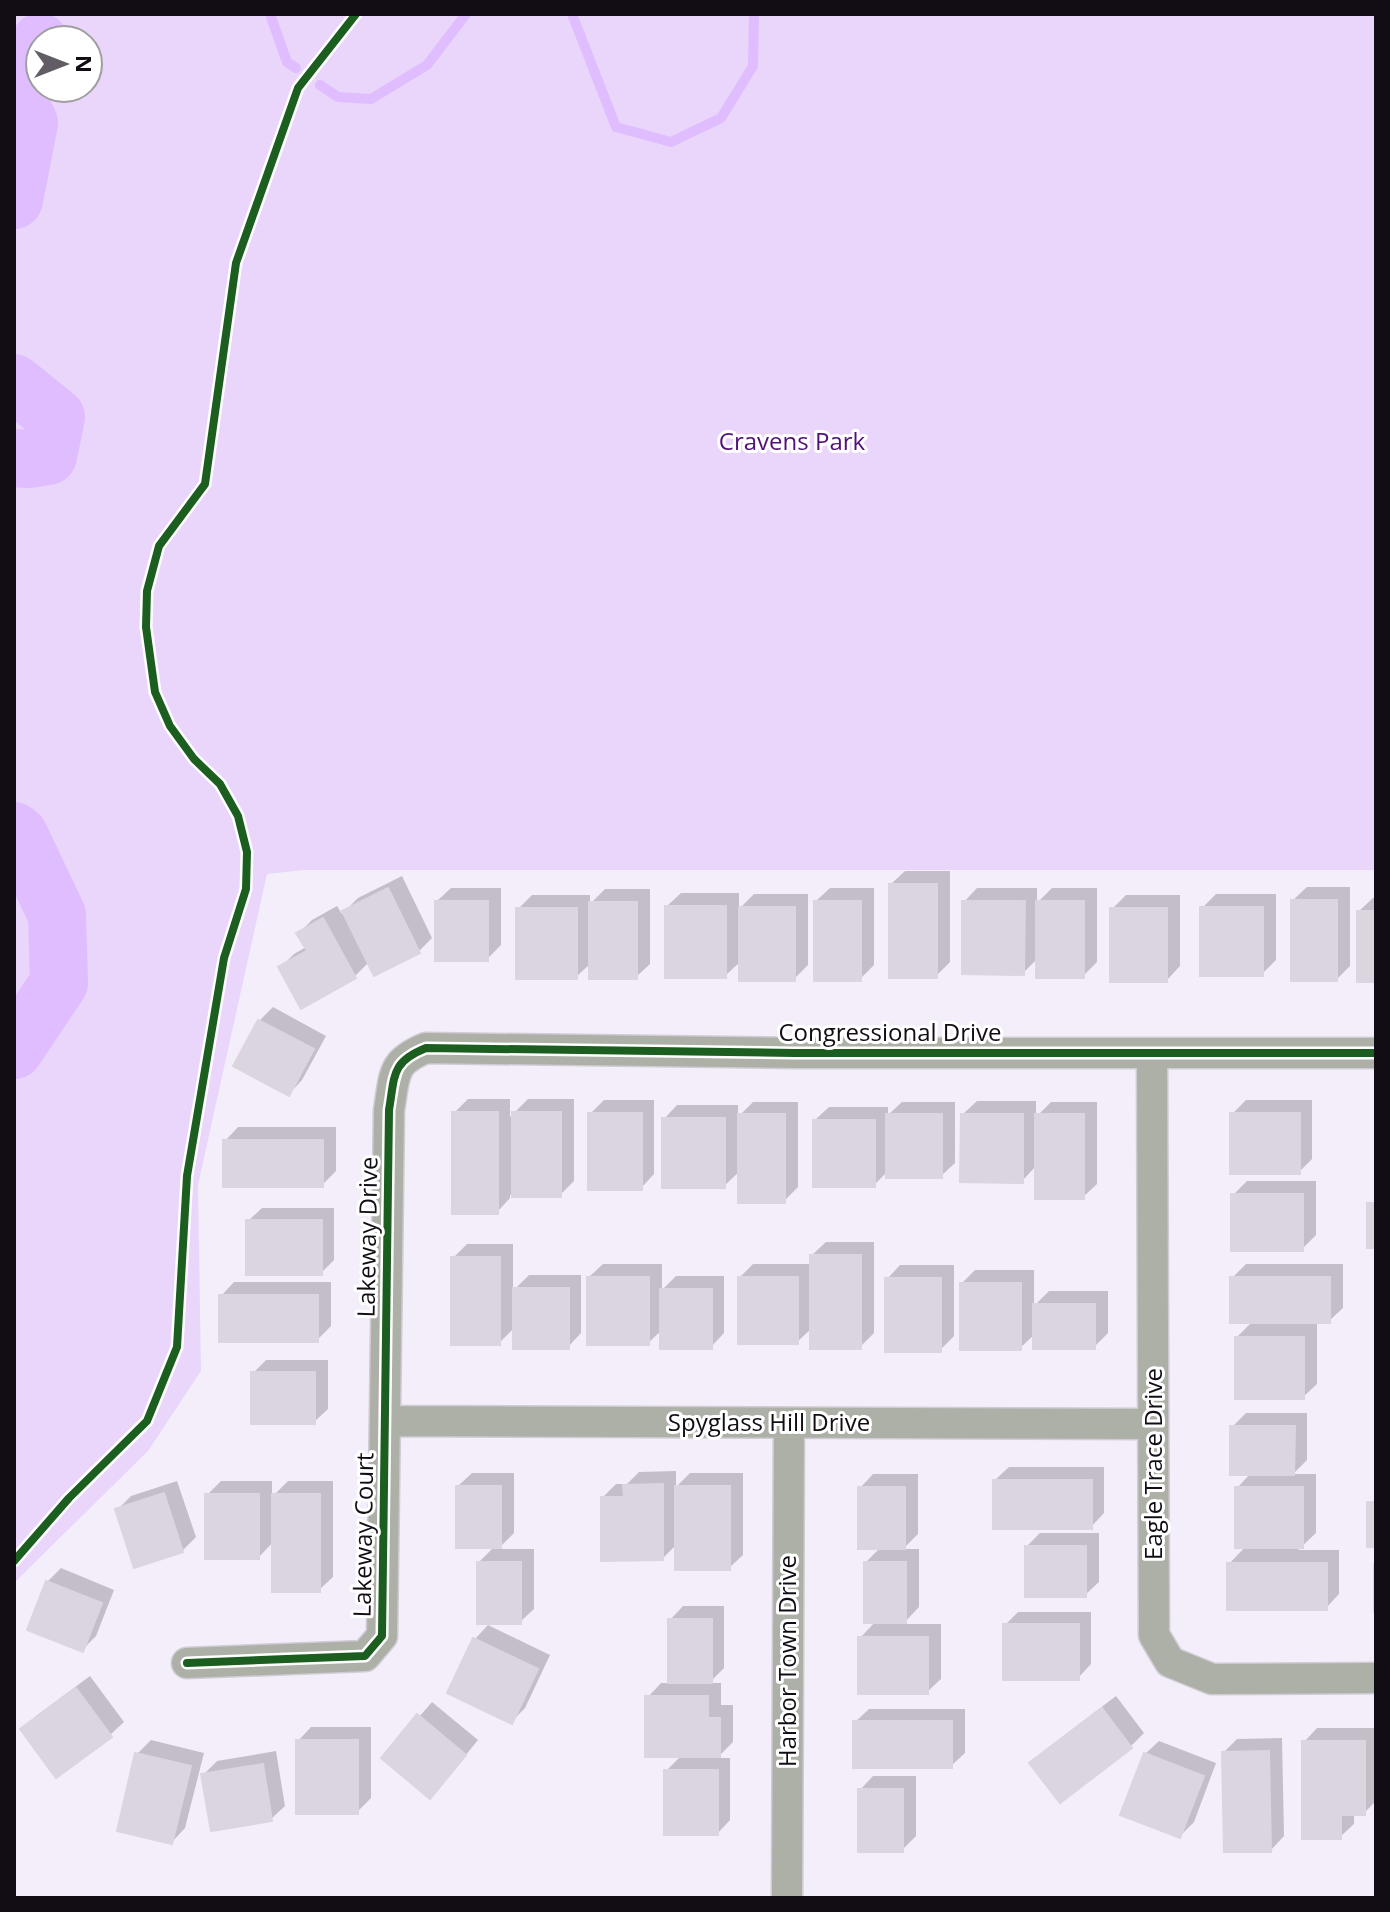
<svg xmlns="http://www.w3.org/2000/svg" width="1390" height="1912" font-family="'Open Sans',sans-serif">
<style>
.green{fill:#e9d6fa;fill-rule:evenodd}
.shadow{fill:#0003}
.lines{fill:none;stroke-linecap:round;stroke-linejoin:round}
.stream{stroke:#e0bdfe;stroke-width:10}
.river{stroke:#e0bdfe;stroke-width:58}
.building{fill:#dad5df;stroke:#dad5de;stroke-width:2}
.street-casing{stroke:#d0cbd5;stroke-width:33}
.street{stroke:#adb0a6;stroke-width:30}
.cycleway-casing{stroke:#fff;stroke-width:13}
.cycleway{stroke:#1b5e20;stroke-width:8}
.labels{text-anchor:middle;stroke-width:6;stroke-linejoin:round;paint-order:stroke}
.park-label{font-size:24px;fill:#511177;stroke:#fff}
.street-label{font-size:24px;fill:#120d15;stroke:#fff}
</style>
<rect width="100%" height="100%" fill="#f4eefa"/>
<path class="green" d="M14 14H1376V870H304L267 874 198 1185 201 1371 148 1451 14 1583ZM40 40H88V88H40Z"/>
<path class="shadow" d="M905 871H950V962L936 976 891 884Z
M402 876 432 938 419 951 369 962 355 976 280 968 294 954 306 947 299 933 312 920 337 906 342 914 358 898Z
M1307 887H1350V966L1337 979 1293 900Z
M451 888H501V945L487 959 437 901Z
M830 888H874V965L860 979 816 901Z
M977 888H1037V903L1052 888H1097V962L1083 976 1038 958 1023 973 964 902Z
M605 889H650V964L636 977 591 963 576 977 518 909 532 895H590V904Z
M681 893H739V909L754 894H808V965L794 979 741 961 725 976 667 906Z
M1216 894H1276V960L1262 974 1202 908Z
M1126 895H1180V966L1167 980 1112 909Z
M1373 898H1376V980L1359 911Z
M273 1007 326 1036 302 1080 289 1094 259 1021Z
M468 1099H510V1117L528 1099H574V1181L560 1195H510V1198L497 1212 454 1113Z
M604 1100H654V1174L641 1188 590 1114Z
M1246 1100H1312V1159L1299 1172 1232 1114Z
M977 1101H1036V1117L1051 1102H1097V1184L1083 1197 1037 1165 1022 1181 963 1114Z
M753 1102H798V1187L784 1201 740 1171 724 1186 664 1119 677 1105H738V1117Z
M902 1102H955V1163L941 1176 888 1171 874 1185 815 1120 829 1107H888V1115Z
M238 1127H336V1171L322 1185 225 1141Z
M1247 1181H1316V1235L1302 1249 1233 1195Z
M262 1208H334V1260L321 1273 248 1221Z
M826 1242H874V1333L860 1347 812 1328 797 1342 740 1277 753 1264H812V1255Z
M467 1244H513V1291L529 1275H581V1333L568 1347 515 1327 499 1343 453 1258Z
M603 1264H662V1290L676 1276H724V1333L711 1347 662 1330 648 1343 589 1277Z
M1246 1264H1343V1308L1329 1321H1317V1384L1303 1397 1237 1337 1253 1321 1232 1278Z
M900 1265H954V1336L940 1350 887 1279Z
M975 1270H1034V1306L1049 1291H1108V1333L1094 1347 1035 1334 1020 1348 962 1283Z
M234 1282H331V1326L317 1340 221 1296Z
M266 1360H328V1409L314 1422 253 1373Z
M1246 1413H1307V1460L1293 1474H1316V1533L1298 1550H1339V1594L1326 1608 1229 1564 1246 1546 1237 1488 1251 1473 1232 1427Z
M1009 1467H1104V1513L1091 1527 995 1480Z
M676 1471V1487L690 1473H743V1555L729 1568 677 1544 663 1558 603 1497 616 1484H627L639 1472Z
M472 1473H514V1533L498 1549H534V1609L520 1622 479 1562 495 1546 458 1486Z
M873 1474H918V1534L903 1549H919V1607L903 1624H941V1679L927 1692 860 1638 876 1621 866 1562 881 1547 860 1488Z
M177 1481 196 1537 182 1551 118 1509 131 1496Z
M221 1481H272V1497L288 1481H333V1577L319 1590 274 1541 259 1557 207 1495Z
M1040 1533H1099V1582L1085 1595 1027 1546Z
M61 1568 114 1590 96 1636 82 1650 47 1582Z
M683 1606H724V1668L709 1683H721V1705H733V1742L717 1758H730V1820L717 1834 666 1771 682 1755 648 1697 661 1683H670V1620Z
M1018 1612H1091V1664L1078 1678 1005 1625Z
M488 1625 550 1655 525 1708 512 1721 450 1692 475 1639Z
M90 1676 124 1722 110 1735 22 1729 36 1716Z
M1116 1696 1144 1733 1131 1746 1061 1801 1032 1763 1045 1750Z
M432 1702 478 1740 443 1783 384 1757Z
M869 1709H965V1753L951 1766 855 1722Z
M311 1727H371V1798L357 1812 298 1741Z
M1317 1728H1376V1801L1364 1813H1354V1824L1340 1837 1304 1742Z
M1282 1738 1284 1836 1271 1850 1224 1752 1237 1739Z
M151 1740 204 1753 185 1828 172 1842 137 1754Z
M1159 1741 1216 1763 1194 1822 1180 1836 1145 1754Z
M276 1751 285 1806 271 1819 203 1775 217 1761Z
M873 1776H916V1836L902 1850 860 1790Z"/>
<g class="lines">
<path class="stream" d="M270 14 287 62 296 68
M572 14 616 127 671 142 721 118 753 66 754 14
M320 85 338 97 371 99 427 65 466 14"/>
<path class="river" d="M14 83 40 42
M14 91 29 123 14 200
M14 383 56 417 48 456 28 459 14 458
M14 831 19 835 57 915 59 983 14 1050"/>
</g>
<path class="building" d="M889 884H937V978H889Z
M388 888 420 953 374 976 342 911Z
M1291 900H1337V981H1291Z
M435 901H488V961H435Z
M814 901H861V981H814Z
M962 901H1025L1024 975 962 974Z
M1036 901H1084V978H1036Z
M589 902H637V979H589Z
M665 906H726V978H665Z
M739 907H795V981H739Z
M1200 907H1263V976H1200Z
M516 908H577V979H516Z
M1110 908H1167V982H1110Z
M1357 911H1376V982H1357Z
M323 918 356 978 301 1009 278 967 307 951 296 933Z
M258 1020 314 1049 289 1096 233 1066Z
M452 1112H498V1214H452Z
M512 1112H561V1197H512Z
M588 1113H642V1190H588Z
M1230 1113H1300V1174H1230Z
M738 1114H785V1203H738Z
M886 1114H942V1178H886Z
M961 1114H1023V1183L960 1182Z
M1035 1114H1084V1199H1035Z
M662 1118H725V1188H662Z
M813 1120H875V1187H813Z
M223 1140H323V1187H223Z
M1231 1194H1303V1251H1231Z
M1367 1203H1376V1248H1367Z
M246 1220H322V1275H246Z
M810 1255H861V1349H810Z
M451 1257H500V1345H451Z
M587 1277H649V1345H587Z
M738 1277H798V1344H738Z
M1230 1277H1330V1323H1230Z
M885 1278H941V1352H885Z
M960 1283H1021V1350H960Z
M513 1288H569V1349H513Z
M660 1289H712V1349H660Z
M219 1295H318V1342H219Z
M1033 1304H1095V1349H1033Z
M1235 1337H1304V1399H1235Z
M251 1372H315V1424H251Z
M1230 1426H1295L1294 1475H1230Z
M993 1480H1092V1529H993Z
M663 1484V1560L601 1561V1497H624L623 1485Z
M456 1486H501V1548H456Z
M675 1486H730V1570H675Z
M858 1487H905V1549H858Z
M1235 1487H1303V1548H1235Z
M164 1493 183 1552 134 1568 115 1509Z
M205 1494H259V1559H205Z
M272 1494H320V1592H272Z
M1367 1502H1376V1547H1367Z
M1025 1546H1086V1597H1025Z
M477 1562H521V1624H477Z
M864 1562H906V1623H864Z
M1227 1563H1327V1610H1227Z
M1374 1564H1376V1612H1374Z
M46 1581 102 1603 83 1652 27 1630Z
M668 1619H712V1683H668Z
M1003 1624H1079V1680H1003Z
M858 1637H928V1694H858Z
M473 1638 538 1669 512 1724 447 1693Z
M76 1688 112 1737 56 1778 20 1729Z
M645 1696H708V1718H720V1757H645Z
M1102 1708 1132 1748 1060 1803 1029 1763Z
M417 1714 466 1755 430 1799 381 1758Z
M853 1721H952V1768H853Z
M296 1740H358V1814H296Z
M1302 1741H1365V1815H1341V1839H1302Z
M1269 1751 1271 1852H1224L1222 1752Z
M135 1753 191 1766 172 1844 117 1831Z
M1144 1753 1204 1776 1180 1838 1120 1815Z
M263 1764 272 1821 211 1831 201 1774Z
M664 1770H718V1835H664Z
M858 1789H903V1852H858Z"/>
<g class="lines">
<defs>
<path id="street" d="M1152 1053 1154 1635 1170 1662 1212 1679 1376 1678
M385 1421 1153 1424
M187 1663 365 1656 382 1636 389 1110C395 1075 391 1062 426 1048L794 1053H1376
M787 1898 789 1424"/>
</defs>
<use href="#street" class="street-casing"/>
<use href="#street" class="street"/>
<defs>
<path id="cycleway" d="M14 1561 69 1498 147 1421 177 1347 187 1176 224 958 246 889 247 852 238 816 220 784 194 759 170 726 155 692 146 627 147 591 159 546 205 484 236 263 298 88 356 14
M187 1663 365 1656 382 1636 389 1110C395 1075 391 1062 426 1048L794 1053H1376"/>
</defs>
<use href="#cycleway" class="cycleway-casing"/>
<use href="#cycleway" class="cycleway"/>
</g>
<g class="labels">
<g class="park-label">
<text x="792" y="450">Cravens Park</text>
</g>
<g class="street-label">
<text x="890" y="1041">Congressional Drive</text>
<text transform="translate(368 1237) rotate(-89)" y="8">Lakeway Drive</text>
<text x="769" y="1431">Spyglass Hill Drive</text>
<text transform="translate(1154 1464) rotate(-90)" y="8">Eagle Trace Drive</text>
<text transform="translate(364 1535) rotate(-89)" y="8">Lakeway Court</text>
<text transform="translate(788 1661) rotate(-90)" y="8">Harbor Town Drive</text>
</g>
</g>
<rect width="1390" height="1912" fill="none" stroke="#120d15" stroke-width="32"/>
<g transform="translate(64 64) rotate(90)"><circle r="38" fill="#ffffff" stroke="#a09ea1" stroke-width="2"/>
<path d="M0-6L14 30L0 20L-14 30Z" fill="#615c65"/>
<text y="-12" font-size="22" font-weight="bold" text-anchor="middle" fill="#120d15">N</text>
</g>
</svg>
